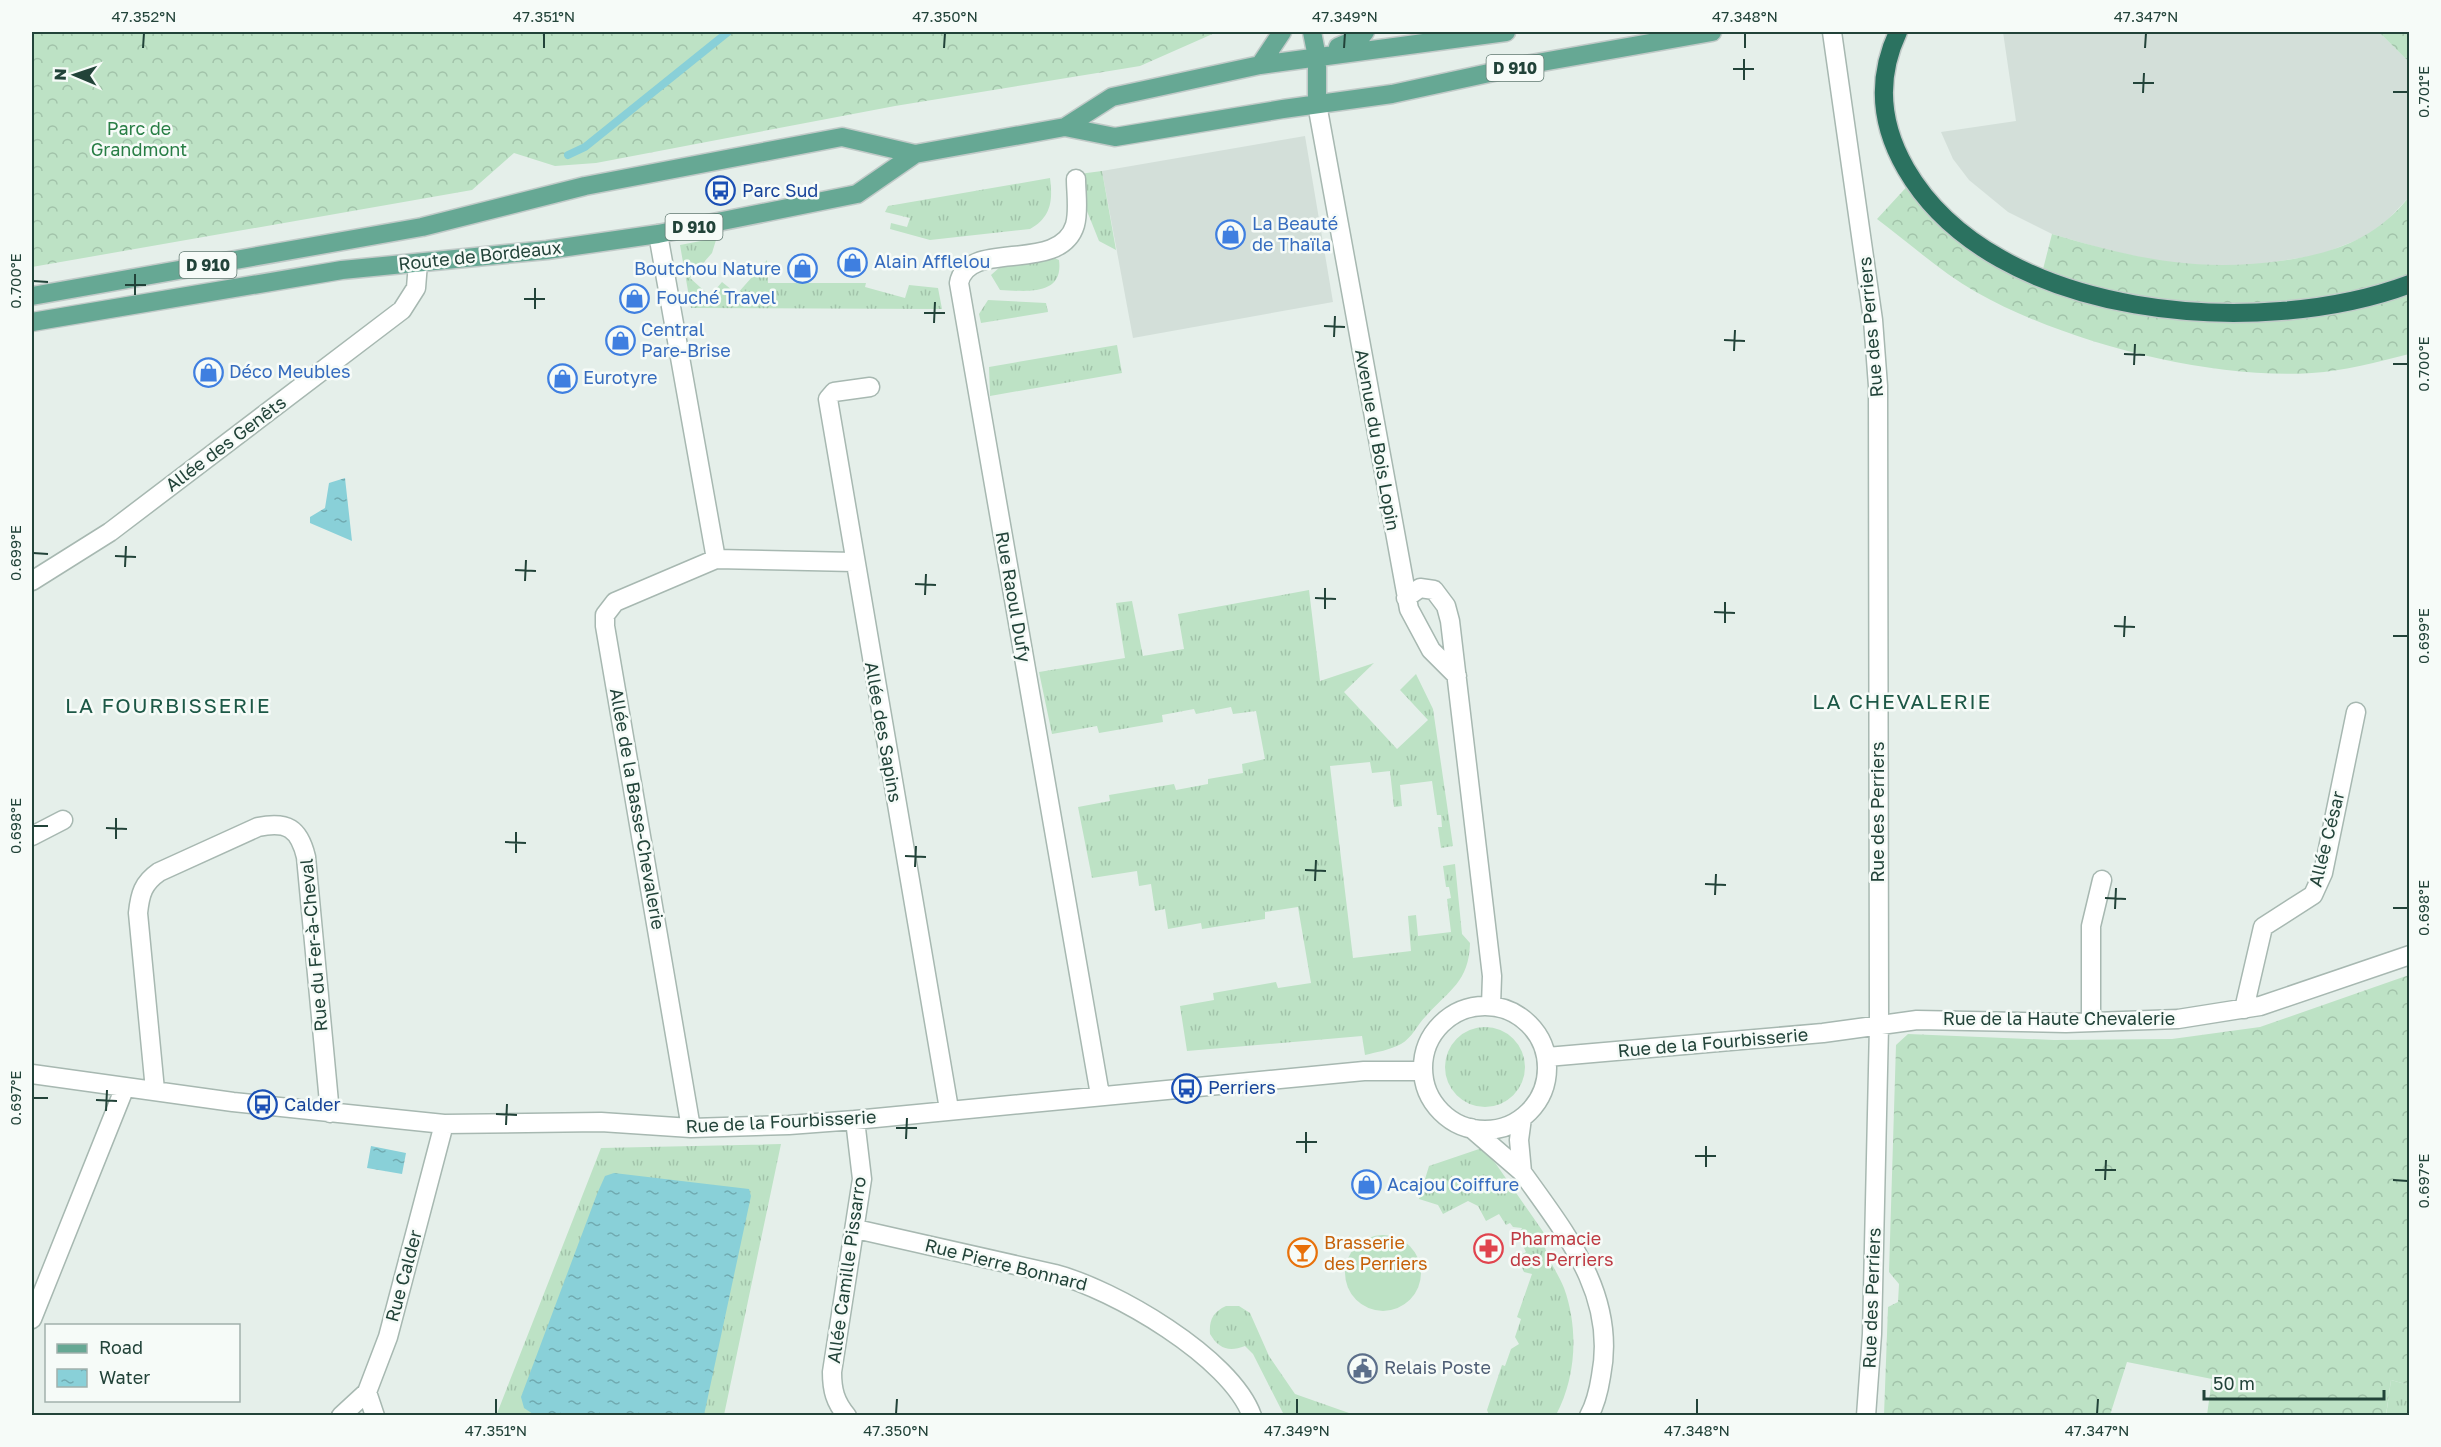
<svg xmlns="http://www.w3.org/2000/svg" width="2441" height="1447" font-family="'Golos Text',sans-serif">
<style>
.built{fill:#d3dfd9}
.grass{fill:url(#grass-tufts)}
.forest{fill:url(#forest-crowns)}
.garden{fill:#bde2c5}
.water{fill:url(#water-ripples)}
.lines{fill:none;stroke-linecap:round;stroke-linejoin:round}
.stream{stroke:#89d0d8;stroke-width:8}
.street-casing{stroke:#a7b8b1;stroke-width:21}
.primary-casing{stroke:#c1cac8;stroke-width:21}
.highway-casing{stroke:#c1cac8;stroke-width:21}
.street{stroke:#fff;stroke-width:18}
.primary{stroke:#66a894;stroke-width:18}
.highway{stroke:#2b7260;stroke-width:18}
.ticks{fill:none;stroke:#224339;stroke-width:2}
.labels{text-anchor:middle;stroke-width:5;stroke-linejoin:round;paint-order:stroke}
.shield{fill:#f6fbf8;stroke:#627a72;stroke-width:1.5}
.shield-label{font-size:16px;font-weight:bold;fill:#224339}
.park-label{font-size:18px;fill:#287e45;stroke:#f6fbf8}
.transit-label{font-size:18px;fill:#164399;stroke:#f6fbf8;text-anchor:start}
.shop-label{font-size:18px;fill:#366cbe;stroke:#f6fbf8;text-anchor:start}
.street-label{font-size:18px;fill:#224339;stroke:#f6fbf8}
.health-label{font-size:18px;fill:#be3a42;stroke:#f6fbf8;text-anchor:start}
.food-label{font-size:18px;fill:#c56008;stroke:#f6fbf8;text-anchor:start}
.service-label{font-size:18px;fill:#4e5e75;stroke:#f6fbf8;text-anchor:start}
.quarter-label{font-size:21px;letter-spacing:1.5px;fill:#1c5846;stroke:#f6fbf8}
.neatline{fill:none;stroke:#224339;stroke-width:2}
.ticks-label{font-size:15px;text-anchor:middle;fill:#224339}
</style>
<defs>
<pattern id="grass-tufts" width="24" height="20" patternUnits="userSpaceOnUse" patternTransform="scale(1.5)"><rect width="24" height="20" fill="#bde2c5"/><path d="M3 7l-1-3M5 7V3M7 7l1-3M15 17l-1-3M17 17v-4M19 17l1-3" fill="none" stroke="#a2c3aa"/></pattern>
<pattern id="forest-crowns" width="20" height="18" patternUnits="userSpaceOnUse" patternTransform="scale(1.5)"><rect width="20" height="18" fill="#bde2c5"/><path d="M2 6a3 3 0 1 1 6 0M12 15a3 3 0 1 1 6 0" fill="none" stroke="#a2c3aa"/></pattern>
<pattern id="water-ripples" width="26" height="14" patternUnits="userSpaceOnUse" patternTransform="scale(1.5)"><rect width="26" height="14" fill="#89d0d8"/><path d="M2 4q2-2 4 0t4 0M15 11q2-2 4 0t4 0" fill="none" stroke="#70aab0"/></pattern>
</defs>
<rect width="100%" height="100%" fill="#e5efea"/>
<path class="built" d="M2003 32H2379L2409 62V197L2381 227 2357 240 2319 255 2252 265 2203 267 2153 260 2107 250 2052 234 2008 212 1969 180 1953 159 1941 132 2016 121Z
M1305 136 1333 302 1133 338 1102 171Z"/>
<path class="grass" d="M1102 171 1116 250 1099 241 1081 196 1079 174Z
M1050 178C1053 201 1051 217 1030 229L930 240 890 229 891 223 907 227 910 218 885 212 888 206Z
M711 239 716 240 712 253 690 278 710 296 722 282 737 294 767 260 768 283H866L865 287 905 298 909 285 938 288 942 309 691 308 680 245Z
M1052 257 1059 260C1064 297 1025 291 1000 290L991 275 1000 267Z
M988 300 1046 303 1048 312 981 323 979 314Z
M1117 345 1122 373 990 396 989 367Z
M1309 590 1320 681 1374 663 1344 692 1397 749 1428 720 1400 690 1416 674 1433 709 1453 846 1441 848 1438 827H1442L1441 815H1437L1432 781 1400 785 1402 806 1394 807 1390 771 1372 773 1370 762 1330 766 1353 958 1411 951 1408 916 1416 915 1418 936 1451 932 1447 899 1451 898 1449 887H1446L1443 866 1455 864 1462 934 1470 943C1469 982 1449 990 1426 1016 1417 1025 1412 1038 1401 1044 1390 1050 1377 1052 1365 1055L1362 1036 1187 1051 1180 1006 1214 1000 1213 993 1276 982 1278 988 1311 983 1298 907 1265 912V919L1202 929 1201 923 1168 929 1165 909 1155 911 1151 884 1139 886 1137 871 1092 878 1078 807 1110 801 1109 795 1174 784 1176 790 1208 784V779L1243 773 1242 764 1265 759 1256 711 1233 714 1231 707 1196 714 1194 709 1162 715 1163 722 1099 733 1097 726 1052 734 1039 672 1125 658 1116 603 1132 601 1143 656 1184 649 1178 614Z
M1445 1067a40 40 0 1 1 80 0a40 40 0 1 1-80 0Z
M781 1144 724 1415 496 1416 601 1148Z
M1482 1148 1496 1164 1544 1233C1541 1252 1557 1270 1564 1288 1579 1329 1576 1378 1556 1415H1489L1487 1410 1502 1365 1505 1366 1511 1349 1519 1344 1515 1337 1521 1319 1517 1317 1532 1274 1524 1272 1517 1257 1526 1252 1518 1236 1522 1228 1513 1227 1510 1223 1506 1225 1499 1214 1486 1221 1478 1206 1468 1201 1443 1214 1438 1205 1419 1199 1429 1166Z
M1226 1306H1239L1250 1313 1269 1356 1295 1394 1349 1413 1380 1415H1284L1253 1354 1245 1346C1229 1352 1219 1349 1210 1334 1209 1320 1213 1312 1226 1306Z
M2391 1380 2409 1385V1415L2386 1416Z"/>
<path class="forest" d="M32 32H1217L1140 66 895 106 596 163 555 166 514 153 472 190 32 267Z
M2379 32H2409V62Z
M1913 180 1925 198 2041 277 2052 234C2136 259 2199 273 2287 260 2337 252 2376 238 2409 197V354C2378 362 2344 371 2312 373 2210 380 2064 342 1976 292 1941 272 1909 243 1877 219Z
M2409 975V1385L2391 1380 2386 1415H2207L2212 1379 2127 1362 2110 1415H1884L1888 1307 1898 1302 1899 1284 1889 1272 1896 1045 1908 1034 2054 1040 2172 1039 2260 1027Z"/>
<path class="garden" d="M1345 1273a38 38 0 1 1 76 0a38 38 0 1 1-76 0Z"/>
<path class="water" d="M345 478 352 541 310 523V517L325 508 329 483Z
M371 1146 406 1153 402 1174 367 1168Z
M614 1173 749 1189 751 1196 704 1415 536 1416 524 1408 521 1397 597 1194 605 1176Z"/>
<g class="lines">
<path class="stream" d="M568 155 585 147 728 32"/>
<defs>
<path id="street" d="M1832 32 1873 320 1878 386 1879 1026 1872 1334 1866 1416
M1317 104 1409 609 1431 650 1457 676
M1076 179C1076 193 1079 211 1075 225 1060 275 967 238 959 283L1100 1095
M658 234 716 559
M870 387 834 392 828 399 829 405 949 1109
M32 581 110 532 402 310 416 288 418 263
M1406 598 1420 588 1434 590 1446 606 1450 621 1492 976 1491 1006
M32 836 63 820
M1423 1068a62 62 0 1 1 124 0a62 62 0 1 1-124 0Z
M2244 1009 2263 927 2313 895 2323 873 2356 712
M2091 1022V926L2102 880
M1547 1057 1823 1033 1917 1020 2066 1023 2178 1019 2260 1006 2410 955
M32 1074 233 1102 444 1124 601 1122 691 1128 789 1125 855 1120 1364 1071H1423
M155 1090 138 913C140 894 143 883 159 872L258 827C287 821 299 828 306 857L330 1113
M691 1128 605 626V615L615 602 716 559 854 562
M1471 1128 1522 1172 1519 1140 1522 1118
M1522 1172C1566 1234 1617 1295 1601 1376 1599 1389 1596 1403 1589 1416
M856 1229 1055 1274C1113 1289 1231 1357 1252 1416
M32 1319 125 1087
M367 1392 375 1416
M341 1416 367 1392 388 1337 444 1124
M847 1416C835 1402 832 1390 832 1372L862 1179 855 1120"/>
<path id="primary" d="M1312 32 1317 57V104
M1338 47 1361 37 1365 32
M1260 65 1282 32
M1065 127 1112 97 1260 65 1506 32
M32 296 422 227 585 186 842 137 915 154 1065 127 1115 137 1283 109 1392 94 1531 64 1712 32
M32 322 342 270 547 250 658 234 857 194 915 154"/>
<path id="highway" d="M1898 32C1876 79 1880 124 1906 169 1994 321 2261 340 2410 284"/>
</defs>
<use href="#street" class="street-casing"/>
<use href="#primary" class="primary-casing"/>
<use href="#highway" class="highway-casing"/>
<use href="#street" class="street"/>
<use href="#primary" class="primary"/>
<use href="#highway" class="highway"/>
</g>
<path class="ticks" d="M143 48 144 33M544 48V33M944 48 945 33M1344 48 1345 33M1745 48V33M2145 48 2146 33M1733 69H1754M1744 80V59M2133 83H2154M2393 92H2408M2143 93 2144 73M33 281 48 282M125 285H146M135 295V274M524 299H545M535 309V288M924 313H945M934 323 935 302M1324 326 1345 327M1334 337 1335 316M1724 340 1745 341M1734 351 1735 330M2124 354 2145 355M2393 364H2408M2134 365 2135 344M33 553 48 554M115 556 136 557M125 567 126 546M515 570 536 571M525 581 526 560M915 584 936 585M925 595 926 574M1315 598 1336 599M1325 609V588M1714 612 1735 613M1725 623V602M2114 626 2135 627M2393 636H2408M2124 637 2125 616M33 826H48M106 828 127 829M116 839V818M505 842 526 843M516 853V832M905 856 926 857M915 867 916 846M1305 870 1326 871M1315 881 1316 860M1705 884 1726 885M1715 895 1716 874M2105 898 2126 899M2393 908H2408M2115 909 2116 888M33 1098H48M96 1100 117 1101M106 1111 107 1090M496 1114 517 1115M506 1125 507 1104M896 1128H917M906 1139 907 1118M1296 1142H1317M1306 1153V1132M1695 1156H1716M1706 1167V1146M2095 1170H2116M2105 1180 2106 1160M2393 1180 2408 1181M496 1414V1399M896 1414 897 1399M1297 1414V1399M1697 1414V1399M2097 1414 2098 1399"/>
<defs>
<symbol id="bus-ring" viewBox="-11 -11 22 22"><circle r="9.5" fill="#f6fbf8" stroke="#1a4fb4" stroke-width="1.5"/><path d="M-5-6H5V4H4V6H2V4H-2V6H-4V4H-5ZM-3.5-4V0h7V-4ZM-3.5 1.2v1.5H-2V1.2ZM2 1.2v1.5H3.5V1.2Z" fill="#1a4fb4"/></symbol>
<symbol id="shop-ring" viewBox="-11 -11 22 22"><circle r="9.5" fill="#f6fbf8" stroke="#3f7fe0" stroke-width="1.5"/><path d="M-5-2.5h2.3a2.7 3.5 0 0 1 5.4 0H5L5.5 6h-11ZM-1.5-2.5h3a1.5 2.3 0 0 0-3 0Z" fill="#3f7fe0"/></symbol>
<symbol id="pharmacy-ring" viewBox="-11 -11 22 22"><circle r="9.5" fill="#f6fbf8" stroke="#e0444e" stroke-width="1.5"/><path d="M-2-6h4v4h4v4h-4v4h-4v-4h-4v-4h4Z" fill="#e0444e"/></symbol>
<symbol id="bar-ring" viewBox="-11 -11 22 22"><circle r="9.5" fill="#f6fbf8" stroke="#e8710a" stroke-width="1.5"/><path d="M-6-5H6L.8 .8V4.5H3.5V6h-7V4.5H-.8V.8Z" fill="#e8710a"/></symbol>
<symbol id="civic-ring" viewBox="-11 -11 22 22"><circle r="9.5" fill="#f6fbf8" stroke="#5c6f8a" stroke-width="1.5"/><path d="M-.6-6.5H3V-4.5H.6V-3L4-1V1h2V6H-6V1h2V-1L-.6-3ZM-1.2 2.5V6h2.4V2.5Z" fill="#5c6f8a"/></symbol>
</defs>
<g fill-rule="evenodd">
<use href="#bus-ring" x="704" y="174" width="33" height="33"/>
<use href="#shop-ring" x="1214" y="218" width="33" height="33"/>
<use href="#shop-ring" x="836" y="246" width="33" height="33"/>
<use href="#shop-ring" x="786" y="252" width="33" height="33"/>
<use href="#shop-ring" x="618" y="282" width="33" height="33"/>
<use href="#shop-ring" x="604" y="324" width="33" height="33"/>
<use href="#shop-ring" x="192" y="356" width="33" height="33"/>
<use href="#shop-ring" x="546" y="362" width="33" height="33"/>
<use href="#bus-ring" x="1170" y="1072" width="33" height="33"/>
<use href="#bus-ring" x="246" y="1088" width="33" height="33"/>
<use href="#shop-ring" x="1350" y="1168" width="33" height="33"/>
<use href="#pharmacy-ring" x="1472" y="1232" width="33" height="33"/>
<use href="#bar-ring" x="1286" y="1236" width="33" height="33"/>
<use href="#civic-ring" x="1346" y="1352" width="33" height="33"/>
</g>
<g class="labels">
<g class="shield">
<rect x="1486.5" y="55" width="57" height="26" rx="4.5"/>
<rect x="665.5" y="214" width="57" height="26" rx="4.5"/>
<rect x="179.5" y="252" width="57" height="26" rx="4.5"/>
</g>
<g class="shield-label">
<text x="1515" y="74">D 910</text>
<text x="694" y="233">D 910</text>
<text x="208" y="271">D 910</text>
</g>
<g class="park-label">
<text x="139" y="135">Parc de<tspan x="139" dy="21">Grandmont</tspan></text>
</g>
<g class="transit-label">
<text x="742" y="197">Parc Sud</text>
<text x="1208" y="1094">Perriers</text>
<text x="284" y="1111">Calder</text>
</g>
<g class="shop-label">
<text x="1252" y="230">La Beauté<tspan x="1252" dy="21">de Thaïla</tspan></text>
<text x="874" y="268">Alain Afflelou</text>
<text x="781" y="275" text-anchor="end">Boutchou Nature</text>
<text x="656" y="304">Fouché Travel</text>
<text x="641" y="336">Central<tspan x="641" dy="21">Pare-Brise</tspan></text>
<text x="229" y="378">Déco Meubles</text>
<text x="583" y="384">Eurotyre</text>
<text x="1387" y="1191">Acajou Coiffure</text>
</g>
<g class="street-label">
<text transform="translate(480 256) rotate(-6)" y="6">Route de Bordeaux</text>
<text transform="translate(1871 327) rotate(-95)" y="6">Rue des Perriers</text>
<text transform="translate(1377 440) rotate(80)" y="6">Avenue du Bois Lopin</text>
<text transform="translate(226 444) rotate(-37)" y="6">Allée des Genêts</text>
<text transform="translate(1013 597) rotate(80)" y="6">Rue Raoul Dufy</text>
<text transform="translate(883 732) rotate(80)" y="6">Allée des Sapins</text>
<text transform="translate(637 809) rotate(80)" y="6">Allée de la Basse-Chevalerie</text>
<text transform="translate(1878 812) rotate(-90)" y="6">Rue des Perriers</text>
<text transform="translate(2327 839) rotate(-76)" y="6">Allée César</text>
<text transform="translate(314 945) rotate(-95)" y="6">Rue du Fer-à-Cheval</text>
<text x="2059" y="1025">Rue de la Haute Chevalerie</text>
<text transform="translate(1713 1043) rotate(-5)" y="6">Rue de la Fourbisserie</text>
<text transform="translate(781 1122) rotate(-3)" y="6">Rue de la Fourbisserie</text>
<text transform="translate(1006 1265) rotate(14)" y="6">Rue Pierre Bonnard</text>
<text transform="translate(847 1270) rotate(-82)" y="6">Allée Camille Pissarro</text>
<text transform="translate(404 1276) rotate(-75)" y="6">Rue Calder</text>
<text transform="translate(1872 1298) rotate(-88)" y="6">Rue des Perriers</text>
</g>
<g class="health-label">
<text x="1510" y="1245">Pharmacie<tspan x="1510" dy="21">des Perriers</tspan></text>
</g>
<g class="food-label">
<text x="1324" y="1249">Brasserie<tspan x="1324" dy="21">des Perriers</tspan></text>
</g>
<g class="service-label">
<text x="1384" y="1374">Relais Poste</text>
</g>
<g class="quarter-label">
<text x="1902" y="709">LA CHEVALERIE</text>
<text x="168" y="713">LA FOURBISSERIE</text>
</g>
</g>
<rect width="2441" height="1447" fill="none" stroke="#f6fbf8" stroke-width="66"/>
<rect x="45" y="1324" width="195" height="78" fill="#f6fbf8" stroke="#a1b1ac" stroke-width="1.5"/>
<rect x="57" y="1344" width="30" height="9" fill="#66a894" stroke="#a1b1ac" stroke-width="1.5"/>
<text x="99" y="1354" font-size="18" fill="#224339">Road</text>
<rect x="57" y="1369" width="30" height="18" fill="url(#water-ripples)" stroke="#a1b1ac" stroke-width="1.5"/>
<text x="99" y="1384" font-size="18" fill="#224339">Water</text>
<g transform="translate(75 75) rotate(272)" stroke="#f6fbf8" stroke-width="4.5" paint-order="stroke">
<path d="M0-4.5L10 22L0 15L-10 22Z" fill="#224339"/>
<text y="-9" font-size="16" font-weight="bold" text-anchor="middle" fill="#224339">N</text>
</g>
<path d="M2204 1390v9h180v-9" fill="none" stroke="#224339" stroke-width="3"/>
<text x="2213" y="1390" font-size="18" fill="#224339" stroke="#f6fbf8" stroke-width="4.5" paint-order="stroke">50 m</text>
<rect x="33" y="33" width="2375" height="1381" class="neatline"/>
<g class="ticks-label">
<text x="144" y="22">47.352°N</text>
<text x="544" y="22">47.351°N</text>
<text x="945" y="22">47.350°N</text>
<text x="1345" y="22">47.349°N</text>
<text x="1745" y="22">47.348°N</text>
<text x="2146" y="22">47.347°N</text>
<text transform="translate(2424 92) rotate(-90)" y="5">0.701°E</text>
<text transform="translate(16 281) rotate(-90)" y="5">0.700°E</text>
<text transform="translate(2424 364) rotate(-90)" y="5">0.700°E</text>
<text transform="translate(16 553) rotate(-90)" y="5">0.699°E</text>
<text transform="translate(2424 636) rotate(-90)" y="5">0.699°E</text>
<text transform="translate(16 826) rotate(-90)" y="5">0.698°E</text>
<text transform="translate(2424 908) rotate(-90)" y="5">0.698°E</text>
<text transform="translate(16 1098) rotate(-90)" y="5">0.697°E</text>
<text transform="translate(2424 1181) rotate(-90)" y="5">0.697°E</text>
<text x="496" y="1436">47.351°N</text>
<text x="896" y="1436">47.350°N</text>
<text x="1297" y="1436">47.349°N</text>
<text x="1697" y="1436">47.348°N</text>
<text x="2097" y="1436">47.347°N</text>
</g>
</svg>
